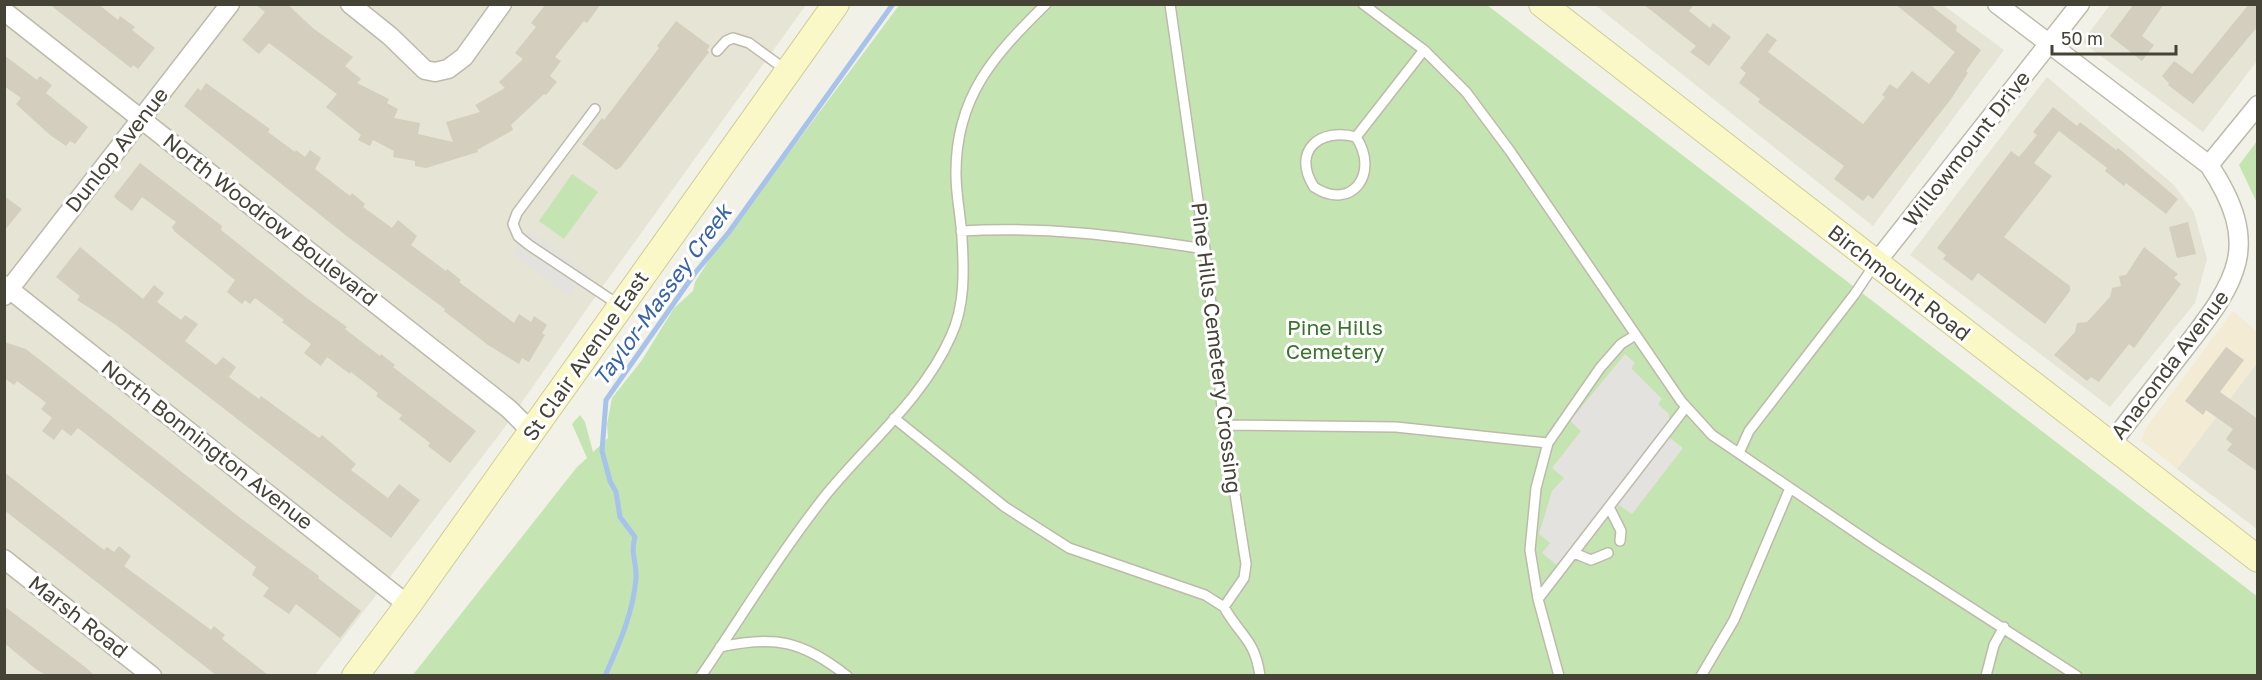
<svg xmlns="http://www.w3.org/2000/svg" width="2262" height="680" font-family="'Golos Text',sans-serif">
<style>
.residential{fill:#e6e4d5}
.commercial{fill:#f3ebd3}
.green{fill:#c4e4b2}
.parking{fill:#e4e2de}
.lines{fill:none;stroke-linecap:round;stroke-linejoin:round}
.stream{stroke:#a7c2eb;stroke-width:5}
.building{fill:#d3cebd}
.service-casing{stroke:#bdbaaa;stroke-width:12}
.minor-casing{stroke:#bdbaaa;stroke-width:21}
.secondary-casing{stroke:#cfcb99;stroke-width:28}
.service{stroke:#fff;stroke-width:9}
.minor{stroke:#fff;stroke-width:18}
.secondary{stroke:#fbf8c8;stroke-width:26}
.labels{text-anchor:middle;stroke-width:6;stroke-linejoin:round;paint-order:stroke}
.street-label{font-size:21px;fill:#454236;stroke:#fff}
.park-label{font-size:21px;fill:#3b732d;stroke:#fff}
.water-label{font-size:22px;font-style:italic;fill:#3663aa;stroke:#fff}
</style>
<rect width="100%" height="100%" fill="#f2f1e7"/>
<path class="residential" d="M4 5H806L600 290 502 431 314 676 5 675Z
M1595 5H1943L2004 50 1873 226Z
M2110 5H2257V61L2203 132 2082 42Z
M2047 77 2174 185 2194 212 2207 259 2195 303 2110 407 1910 255Z
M2257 363V529L2177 469Z"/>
<path class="commercial" d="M2233 311 2257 332V363L2177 469 2141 440 2146 428Z"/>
<path class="green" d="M900 4 1487 5 2258 597 2257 676H412L577 467 587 458 572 424 580 415 585 422 593 452 608 438 607 424 612 398 642 360 674 308 693 291 695 282 709 260Z
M2257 141V203L2239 165Z
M572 174 598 192 564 239 539 221Z"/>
<path class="parking" d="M530 230 588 273 570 297 512 254Z
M1625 354 1635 363 1631 368 1662 399 1658 404 1669 414 1670 438 1683 448 1632 514 1619 505 1564 571 1542 553 1550 543 1539 534 1552 491 1564 478 1552 468 1581 431 1570 421Z"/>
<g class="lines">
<path class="stream" d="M605 676C619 644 633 614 636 578 637 563 630 553 635 537L620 517 616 492 610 481 602 451 606 400 695 273 729 232 893 4"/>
</g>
<path class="building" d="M49 4H98L118 20 120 16 135 27 132 30 155 48 138 69 133 65 131 68Z
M255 4H287L314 29 353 57 345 66 361 79 357 83 389 99 387 103 398 109 394 118 420 123 418 134 453 142 446 122 480 112 475 105 505 88 499 82 523 59 515 53 536 27 531 23 546 4H601L587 23 584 21 555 57 561 61 550 76 557 82 546 95 544 94 511 125 513 130 477 150 478 152 426 168 415 166V161L393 157 394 151 373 140 370 146 358 140 361 135 326 107 337 94 269 43 259 54 242 40 265 12Z
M1643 4H1694L1689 11 1710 28 1713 23 1731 37 1709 66 1690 52 1696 46Z
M1895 4H1929L1957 26 1956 31 1981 50 1966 71 1968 73 1951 99 1889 178 1873 199 1868 195 1863 201 1834 179 1844 166 1758 102 1760 99 1739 83 1746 73 1740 68 1767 33 1777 40 1768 52 1863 124 1885 97 1882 95 1890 84 1897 89 1912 71 1929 84 1955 52Z
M2134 4H2164L2142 36 2154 45 2142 61 2110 36Z
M2249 4H2258V26L2193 104 2168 85 2169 83 2162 76 2174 61 2192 74Z
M676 21 710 46 707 50 709 52 621 167 616 170 582 144 602 118 604 120 659 48 657 46Z
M4 55 37 80 40 76 52 85 46 93 88 127 75 144 70 141 66 146 50 135 16 104 21 98 4 86Z
M206 83 270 129 268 132 295 152 296 150 305 157 310 150 321 158 315 169 350 196 352 193 365 204 363 207 392 228 398 220 417 236 411 245 446 271 447 269 461 280 459 282 514 323 519 314 531 322 534 316 547 325 542 333 545 335 529 362 522 358 519 364 488 345 444 311 445 309 348 237 184 106 198 88 201 91Z
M2053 107 2077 126 2080 122 2116 150 2118 148 2178 199 2166 214 2126 183 2124 186 2105 171 2107 168 2059 131 2034 163 2052 176 2004 237 2070 286V291L2045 324 1978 273 1972 281 1943 259 1946 255 1937 248 2011 151 2019 157 2037 135 2033 132Z
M140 163 222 226 221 230 308 299 347 327 345 329 380 356 381 354 395 365 393 367 476 431 450 463 428 446 430 443 399 419 402 415 376 396 378 393 351 372 350 374 327 357 321 366 304 353 311 344 282 322 284 320 255 298 250 304 245 300 242 304 227 292 235 280 174 231 172 227 176 222 142 197 132 211 115 198 114 196Z
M4 196 22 209 4 231Z
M2188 222 2196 254 2177 258 2169 227Z
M80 247 143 299 154 285 164 293 157 302 181 320 185 315 198 324 185 341 216 365 223 357 236 367 229 377 259 399 261 396 319 438 322 435 356 464 351 470 388 498 399 484 420 500 391 538 116 325 77 300 80 296 56 277Z
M2144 247 2178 274 2174 278 2181 284 2134 348 2129 344 2099 382 2091 377 2087 381 2054 355 2075 332 2077 323 2087 322 2110 297 2112 288 2121 286 2119 276 2126 275Z
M4 342 26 349 239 517 319 576 318 578 361 611 340 638 296 604 289 614 263 596 269 588 252 575 256 567 78 428 71 436 62 429 54 440 42 431 52 418 41 409 46 403 40 398 17 381 14 385 4 378Z
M2226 347 2244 360 2220 392 2258 419V472L2227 450 2232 444 2226 439 2233 429 2206 410 2203 415 2185 401Z
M4 472 104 550 107 547 114 552 119 546 131 556 124 566 211 630 214 626 225 635 222 639 268 675H216L189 654 4 510Z
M4 606 84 666 94 675H46L37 670 4 643Z"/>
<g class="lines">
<defs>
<path id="service" d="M1170 4 1205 249 1224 425 1246 564 1244 578 1224 607C1240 636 1255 639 1260 676
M1363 4 1424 50 1466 92 1510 151 1681 401 1712 435 1877 547 2077 676
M717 51 726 41 733 38 749 43 786 70
M595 109 517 213 513 224 518 236 529 245 619 305
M1356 137C1320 127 1291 151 1314 187 1352 212 1380 173 1356 137L1424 50
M961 231C1047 226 1120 236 1205 249
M894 418 1005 507 1069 548 1205 595 1224 607
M1224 425 1396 427 1548 443
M1739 453 1749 431 1854 295 1875 264
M1609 507 1621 531 1620 541
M1574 553 1591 560 1608 553
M1538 599 1686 407
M720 647C775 635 803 641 847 676
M701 676C742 616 780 553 825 496 867 444 923 399 951 336 965 306 964 271 962 238 961 217 956 196 956 175 955 97 994 55 1046 4
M1559 676 1538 599 1530 550 1536 488 1548 443 1600 368 1621 344 1634 336
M1701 676 1734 620 1790 488
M1986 676 1994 645 2004 627"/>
<path id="minor" d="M350 4 390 36 425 70 435 72 448 69 464 57 502 4
M1997 4 2209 165C2262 245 2238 280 2185 348 2160 380 2135 413 2109 446
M4 11 509 409 532 432
M2209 165 2258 105
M1875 264 2080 4
M4 285 408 605
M4 296 230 4
M4 559 152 676"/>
<path id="secondary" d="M1542 4 2258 559
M355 676 408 605 836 4"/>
</defs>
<use href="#service" class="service-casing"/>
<use href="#minor" class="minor-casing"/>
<use href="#secondary" class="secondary-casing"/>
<use href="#service" class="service"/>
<use href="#minor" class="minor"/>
<use href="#secondary" class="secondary"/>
</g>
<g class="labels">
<g class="street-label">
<text transform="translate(1967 149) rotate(-52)" y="7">Willowmount Drive</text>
<text transform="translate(117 150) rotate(-52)" y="7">Dunlop Avenue</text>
<text transform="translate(270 220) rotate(38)" y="7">North Woodrow Boulevard</text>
<text transform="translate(1899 283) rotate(38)" y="7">Birchmount Road</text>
<text transform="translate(1216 348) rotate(83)" y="7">Pine Hills Cemetery Crossing</text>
<text transform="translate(586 356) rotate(-55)" y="7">St Clair Avenue East</text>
<text transform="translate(2170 365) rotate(-53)" y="7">Anaconda Avenue</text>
<text transform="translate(207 445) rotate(38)" y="7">North Bonnington Avenue</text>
<text transform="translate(78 617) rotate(38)" y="7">Marsh Road</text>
</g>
<g class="park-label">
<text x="1335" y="335">Pine Hills<tspan x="1335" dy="24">Cemetery</tspan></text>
</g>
<g class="water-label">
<text transform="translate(662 295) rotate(-54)" y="8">Taylor-Massey Creek</text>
</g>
</g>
<rect width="2262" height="680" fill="none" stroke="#454236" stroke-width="12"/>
<path d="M2052 45v9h124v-9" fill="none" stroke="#454236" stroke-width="3"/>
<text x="2061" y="45" font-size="18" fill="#454236" stroke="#ffffff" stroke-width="4.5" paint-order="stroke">50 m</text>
</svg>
